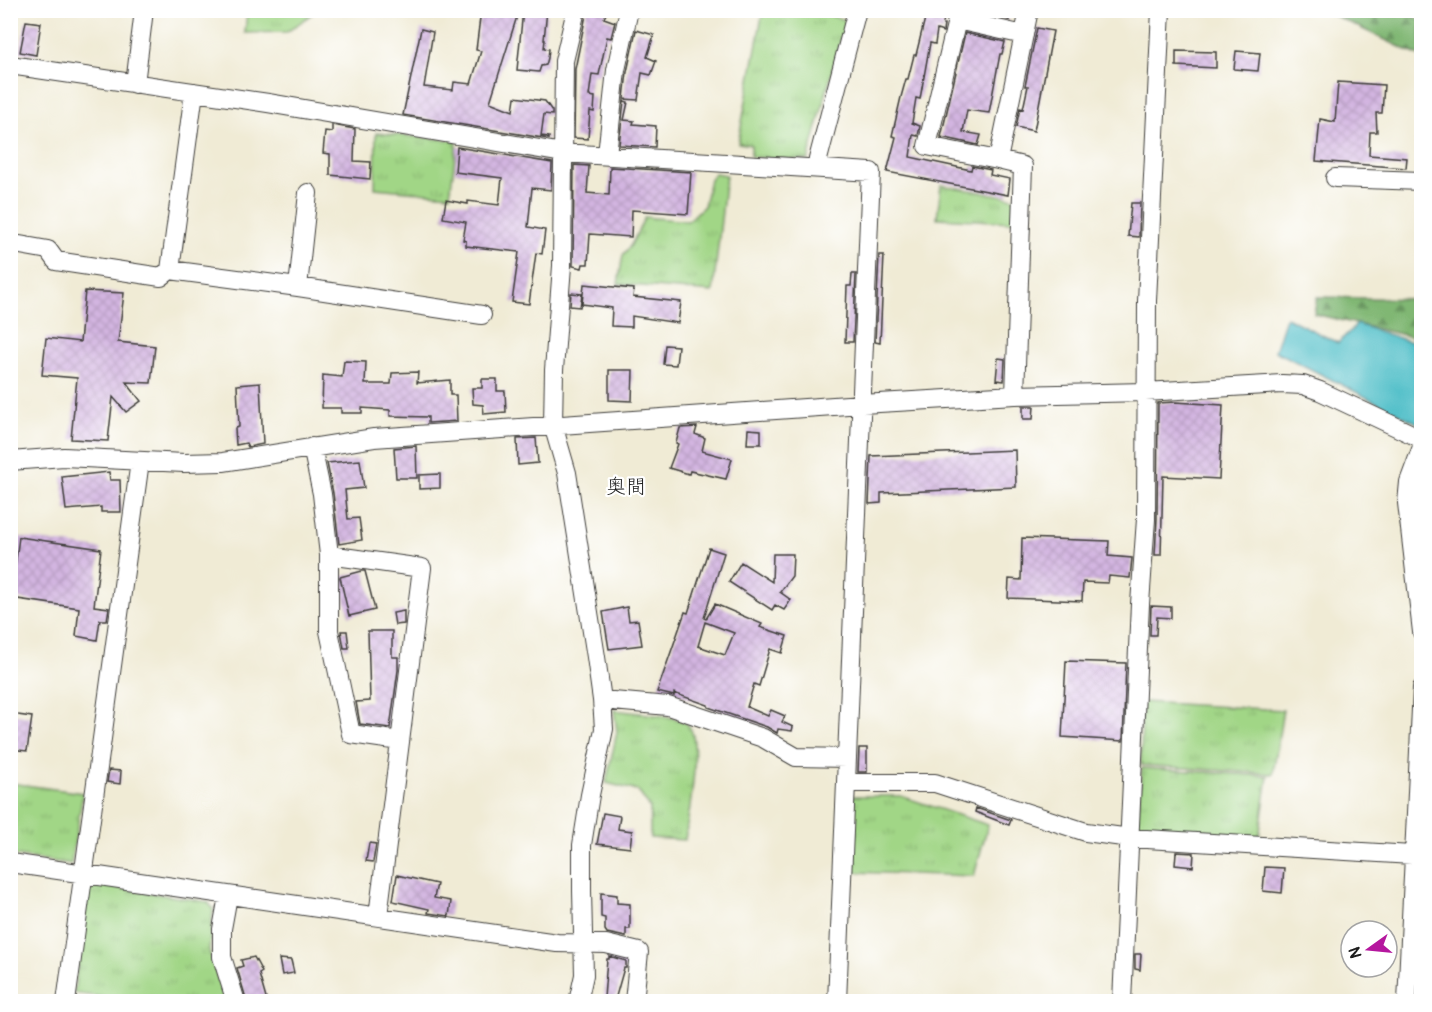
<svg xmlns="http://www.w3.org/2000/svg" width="1432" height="1012" font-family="Pangolin,'Klee One',sans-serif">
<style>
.grass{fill:url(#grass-tufts);stroke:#5e7951;stroke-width:1.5}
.forest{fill:url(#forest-firs);stroke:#4e6a48;stroke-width:1.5}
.water{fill:#52c0c9;stroke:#376e72;stroke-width:1.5}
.building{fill:url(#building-cross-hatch);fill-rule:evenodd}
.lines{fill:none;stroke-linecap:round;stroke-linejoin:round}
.minor-casing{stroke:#3c3b38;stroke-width:20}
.minor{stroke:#fff;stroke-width:18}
.labels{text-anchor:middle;stroke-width:4.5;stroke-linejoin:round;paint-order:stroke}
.quarter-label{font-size:20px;fill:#1c1c1c;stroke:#fff}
</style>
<defs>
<pattern id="grass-tufts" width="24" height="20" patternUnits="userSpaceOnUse" patternTransform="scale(1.5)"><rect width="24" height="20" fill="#a1d686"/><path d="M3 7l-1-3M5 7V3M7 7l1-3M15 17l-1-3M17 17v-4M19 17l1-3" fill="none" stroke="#8ab773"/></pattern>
<pattern id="forest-firs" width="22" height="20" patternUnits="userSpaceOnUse" patternTransform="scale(1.5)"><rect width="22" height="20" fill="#80b773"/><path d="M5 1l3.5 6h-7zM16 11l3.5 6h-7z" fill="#68945e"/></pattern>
<pattern id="building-cross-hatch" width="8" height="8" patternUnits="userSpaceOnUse" patternTransform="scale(1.5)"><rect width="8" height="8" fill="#d3b5e1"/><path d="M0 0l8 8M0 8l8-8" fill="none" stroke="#b59bc0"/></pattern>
</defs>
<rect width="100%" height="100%" fill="#fff"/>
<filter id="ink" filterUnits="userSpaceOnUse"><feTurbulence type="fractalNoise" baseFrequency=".0167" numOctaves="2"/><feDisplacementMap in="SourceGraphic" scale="12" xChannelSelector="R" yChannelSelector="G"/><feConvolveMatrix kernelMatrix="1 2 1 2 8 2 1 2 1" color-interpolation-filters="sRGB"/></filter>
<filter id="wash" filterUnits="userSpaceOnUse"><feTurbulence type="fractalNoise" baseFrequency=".008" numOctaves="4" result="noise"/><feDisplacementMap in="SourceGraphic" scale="24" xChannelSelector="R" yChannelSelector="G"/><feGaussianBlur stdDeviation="1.35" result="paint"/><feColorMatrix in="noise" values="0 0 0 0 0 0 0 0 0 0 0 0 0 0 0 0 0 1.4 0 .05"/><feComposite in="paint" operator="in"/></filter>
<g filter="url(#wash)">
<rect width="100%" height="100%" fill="#f0ebd5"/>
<path class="grass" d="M247 11V10L316 11 287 32 245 33Z
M763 11H813L846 20 808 160 751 157V145L738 143Z
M376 133 457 141 450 195 375 188Z
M715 173 726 175 713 292 618 284 623 255 631 245 645 217 688 221 704 206 710 179Z
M941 185 1015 198 1012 222 937 218Z
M1142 702 1283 710 1273 774 1141 765Z
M614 710C631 713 676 714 688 725 703 740 688 818 685 840L650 838V808L638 791 606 783 617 732Z
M1142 768 1268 776 1259 838 1141 832 1137 827Z
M10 783 83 793 71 864 11 855Z
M852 796H901L988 825 974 876 851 872Z
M93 884 208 902 213 909 209 950 225 1001 136 1002 74 993 88 889Z"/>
<path class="forest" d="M1325 11H1401L1421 20V57Z
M1317 297 1421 299V339L1314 314Z"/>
<path class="water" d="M1286 317 1338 343 1357 324 1421 345V425L1275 351Z"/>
<g id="blocks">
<path class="building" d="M481 10H519L490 102 513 111 515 97 545 101 552 111V115L544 114 541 136 549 137V139L403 115 421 29 433 32 424 87 453 90 454 82 471 84 481 51 476 50Z
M523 10H547L544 40H545L544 48 549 49 548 58 546 65 541 66 539 72 517 70Z
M587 10H608L604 18 615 22 611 38 607 37 599 75 592 74 589 96 595 97 594 112 590 111 588 139 574 138 575 69Z
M927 10H945L943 24H944L943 32 937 30 935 44 930 43 920 99 916 98 912 123 920 126 918 136 913 135 910 157 971 170 972 166 991 170 990 175 1010 179 1008 195 887 172 896 137 892 136 901 97 906 79H908L914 55H916Z
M998 10H1010L1009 20 997 17Z
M26 21 41 23 36 55 20 52Z
M1037 28 1053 31 1034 131 1016 127 1020 108 1023 109 1028 86H1025Z
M636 30 654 35 647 57 656 61 651 75 642 73 638 100 624 99 627 72Z
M965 33 1005 42 1002 54H1000L989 113 967 110 963 132 981 135 978 145 941 137Z
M1176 51 1216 52V68L1176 66Z
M1236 51 1260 53 1258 71 1234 69Z
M1338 82 1384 85 1382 113H1376L1377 132H1370L1369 155 1407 158 1406 168 1316 161 1320 119 1335 122Z
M624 101 628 102 624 120 634 121 633 124 656 126 655 147 619 145Z
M332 125 355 129 354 161 371 162 370 179 330 175V154L323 153 325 131 332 132Z
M457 147 552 163 551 190 532 188 528 227 545 230 542 254 536 253 529 304 512 302 519 252 466 246V241L463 240 466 222 443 218 446 200 468 204V201L499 205 502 178 455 172Z
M574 165 589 166 587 193 609 195 610 167 691 172 688 214 632 210 631 237 590 234 588 264H583L582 268 573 266Z
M1131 203H1140L1139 237 1128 236Z
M879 255H884L880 343 875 342Z
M852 274H856L853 342H845L847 286H851Z
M584 284 634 289 633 297 681 302 678 323 632 316V327L611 326 612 308 582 304Z
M85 291 124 293 118 342 155 346 151 383 126 382 141 401 126 412 113 397 108 441 71 439 77 378 42 375 46 338 80 342Z
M571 293 582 294 580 307 570 306Z
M665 345 678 346 676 365 663 364Z
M998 358 1005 359 1004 381 996 380Z
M344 361 366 362 365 384H391L392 373 418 372 417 383 450 380V395H456L457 421 428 423V417L390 416V410L362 408V413H341V408H322L323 375 342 377Z
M609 370H633L632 401 609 400Z
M482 379H497V391H505L506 412 484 414 483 405 473 404 472 388H482Z
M260 383 263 444 248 447 246 443 236 445 235 428 239 427 237 385Z
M1175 402 1223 405 1219 479 1163 476 1161 555H1155L1157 519 1158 403Z
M1023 406H1034L1033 419H1023Z
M697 427 695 434 705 438 702 451 732 459 726 479 690 471 689 474 669 468 678 444 676 443 680 428Z
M748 429 761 430V444H747Z
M536 438 538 463 518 465 517 439Z
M416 446 417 478H396L394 448Z
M1015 450 1016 487 881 493V503L869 504 871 456Z
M360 460 364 488 345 490 348 519 359 518 362 540 339 544 333 493 327 463Z
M109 472 110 480H120L121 512H101V507L66 510 62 477Z
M440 474V488L419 489V475Z
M19 537 101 549 94 606 109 608 107 620H100L97 640 76 636 79 608 11 598Z
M1022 538 1109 541 1108 556 1132 558 1130 578 1109 576 1108 583 1083 582 1082 601 1008 598 1009 579 1021 580Z
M709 548 724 553 704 618 706 619 715 604 762 624 760 627 787 636 782 653 770 649 759 686 754 684 747 707 768 716 771 710 785 716 782 722 793 727 792 731 778 729 777 733 767 727 708 707V705L674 693V696L657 692 685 612 688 613ZM705 622 734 633 725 655 698 646Z
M773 554H793L792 576 780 592 791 600 784 610 775 605 772 610 729 582 741 562 772 582Z
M362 571H365L375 610 349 616 340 577Z
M1151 606 1171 607V618L1157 617 1156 635H1150Z
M627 607 629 621 638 620 642 645 609 649 603 612Z
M404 611V624L395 625 393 613Z
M341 631H347L349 648H344Z
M368 631H392V657H398V670L390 728 360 724 356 702 370 701Z
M1066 661 1126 663 1123 741 1062 737Z
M10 714 32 717 27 751 10 749Z
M859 748H867V772H858Z
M109 770 121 771 120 784 107 782Z
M976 808 1011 820 1009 825 975 812Z
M603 813 620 816 618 829 632 831 630 848 597 844Z
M369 843 376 844 373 862 366 861Z
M1176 852 1194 853 1193 867 1175 865Z
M1265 867 1284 868 1282 893 1263 891Z
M397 875 437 884 434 898 451 901 449 916 428 913 429 909 393 901Z
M601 893 617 895V903L630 904V929H626V937L607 933 605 930V918L601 917Z
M1135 954H1141L1140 970 1135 969Z
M609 956 626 961V968H624L615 1000 604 998 607 959H609Z
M254 957 262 972 259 974 267 1002H247L237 968 243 966 241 960Z
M279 959 291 960 294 973 282 975Z"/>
</g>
</g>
<g filter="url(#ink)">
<use href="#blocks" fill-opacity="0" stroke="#3c3b38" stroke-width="1.5"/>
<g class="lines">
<defs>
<path id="minor" d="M576 10 564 61 562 266 554 370 553 425 567 473 596 657 602 700 604 729 590 795 582 845V891L584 975 578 1002
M10 65 268 103 563 153 871 172 837 1002
M135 84 144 10
M194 92 170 270 298 287 482 315
M607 155 616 70 629 10
M998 160 927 146 957 20 1024 35
M816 167 857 10
M1335 178 1422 181
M20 245 48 250 56 261 161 277 170 270
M298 287 308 193
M1015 395 1023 166 998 160 1029 10
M312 447 322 494 329 555 422 568 378 916
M1422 447 1409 482 1407 503 1422 632
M10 461 64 457 184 463 223 462 374 438 862 404 1015 395 1145 392 1282 384 1303 385 1320 391 1422 439
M329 555V631L351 734 400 741
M602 700 668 706 763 738 796 757 847 758
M846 783H935L1086 832 1130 838 1412 855
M10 863 557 943 606 944 639 952 634 1002
M228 896 222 929V957L236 1002
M66 1002 140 461
M1122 1002 1140 604 1146 519 1147 301 1161 10
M1407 1002 1422 688"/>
</defs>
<use href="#minor" class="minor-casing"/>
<use href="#minor" class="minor"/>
</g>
</g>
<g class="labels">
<g class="quarter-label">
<text x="626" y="493">奥間</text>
</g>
</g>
<rect width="1432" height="1012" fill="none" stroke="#fff" stroke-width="36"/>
<g transform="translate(1369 949) rotate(255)"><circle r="28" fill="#ffffff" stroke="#a4a4a4" stroke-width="1.5"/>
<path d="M0-4.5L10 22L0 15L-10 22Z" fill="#b5179e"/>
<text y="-9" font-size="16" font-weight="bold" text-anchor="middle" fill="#1c1c1c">N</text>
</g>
</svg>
